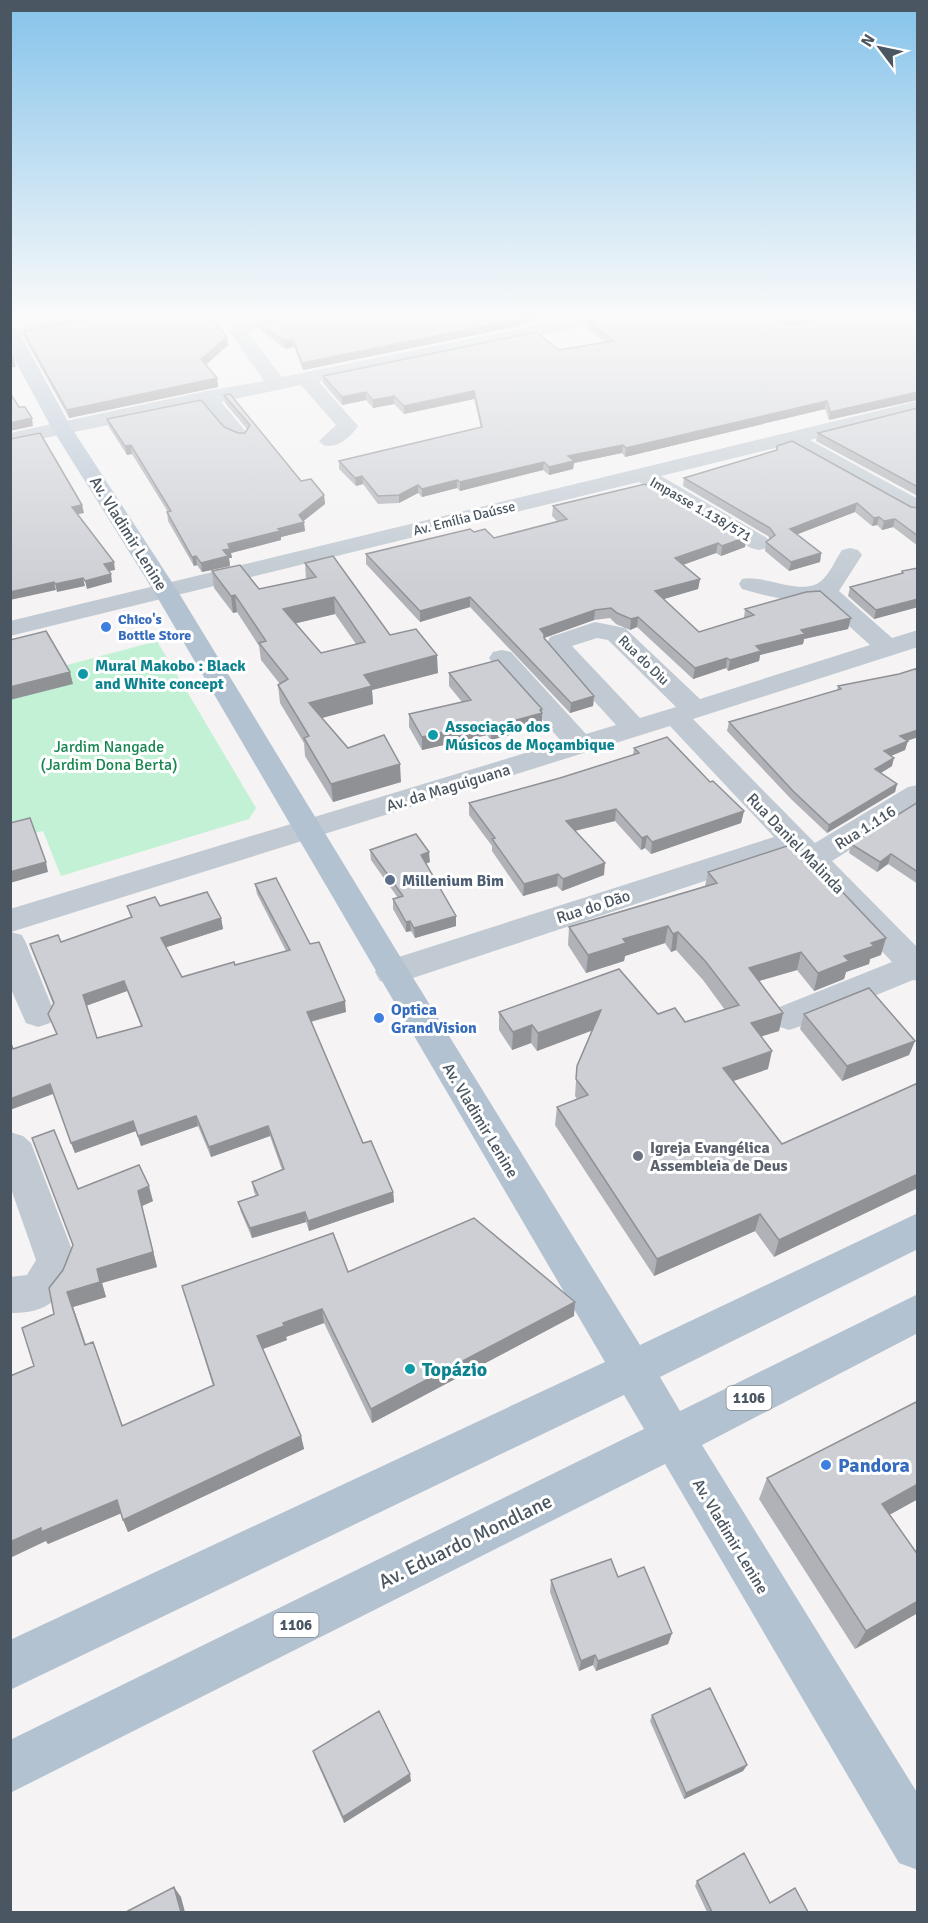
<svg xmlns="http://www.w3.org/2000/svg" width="928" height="1923" font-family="Signika,sans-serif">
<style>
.green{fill:#c3f1d5}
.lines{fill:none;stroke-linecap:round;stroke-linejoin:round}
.minor{fill:#c1cad2;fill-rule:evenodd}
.major{fill:#b3c2d1;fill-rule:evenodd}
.wall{fill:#b0b2b7;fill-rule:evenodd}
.shaded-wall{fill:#909195}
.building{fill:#cdcfd5;stroke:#909195;stroke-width:1.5;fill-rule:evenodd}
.shop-dot{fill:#3f7fe0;stroke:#fff;stroke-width:2}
.culture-dot{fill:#0f9aa8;stroke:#fff;stroke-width:2}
.service-dot{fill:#5c6f8a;stroke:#fff;stroke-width:2}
.worship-dot{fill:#6b7280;stroke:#fff;stroke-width:2}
.labels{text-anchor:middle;stroke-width:6;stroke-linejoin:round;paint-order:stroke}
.far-street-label{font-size:14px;fill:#4a5661;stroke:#fff}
.far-shop-label{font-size:14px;font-weight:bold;fill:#366cbe;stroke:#fff;text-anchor:start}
.shield{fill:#fff;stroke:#808990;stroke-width:1.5}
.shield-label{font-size:15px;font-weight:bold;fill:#4a5661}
.street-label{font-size:16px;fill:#4a5661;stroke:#fff}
.culture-label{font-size:16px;font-weight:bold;fill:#0d838f;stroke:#fff;text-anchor:start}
.park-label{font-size:16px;fill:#17864f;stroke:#fff}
.service-label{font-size:16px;font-weight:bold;fill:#4e5e75;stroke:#fff;text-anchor:start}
.shop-label{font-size:16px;font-weight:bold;fill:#366cbe;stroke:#fff;text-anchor:start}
.worship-label{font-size:16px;font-weight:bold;fill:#5b616d;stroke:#fff;text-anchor:start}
.near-culture-label{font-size:20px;font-weight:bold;fill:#0d838f;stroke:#fff;text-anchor:start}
.near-shop-label{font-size:20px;font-weight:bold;fill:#366cbe;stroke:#fff;text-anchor:start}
.near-street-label{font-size:20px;fill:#4a5661;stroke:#fff}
</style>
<rect width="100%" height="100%" fill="#f5f3f3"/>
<path class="green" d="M157 641 256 808 249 819 61 876 43 831 11 839V680Z"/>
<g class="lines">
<path class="minor" d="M87 315H130L127 319 121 320 10 339V329Z
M268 315H304L301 319 255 329 248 333 282 377 587 315H625L622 319 616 320 319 382 358 426C350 438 337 449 323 445L319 441 336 425 301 385 221 402 249 435 246 439C227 444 214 419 203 406L10 445V433L206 391 264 381 229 331 242 321Z
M798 315H816L817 320C811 328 794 331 784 329L782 325 784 321Z
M918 401V413L810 440 918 499V515L910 513 788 445 661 476 767 538 771 543 767 548 759 550 751 548 639 482 10 636V621Z
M850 548 858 550 862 555 839 591 892 638 918 630V647L693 719 815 843 908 787 918 785V807L832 861 918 948V981L913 980 801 1026 789 1030 777 1026 772 1017 777 1008 892 962 789 853 404 981 392 984 380 981 375 972 380 963 774 837 670 726 11 932 22 935 26 943 55 1014 50 1023 38 1027 26 1023 10 987V909L562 742 493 664 489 658 493 652 502 650 511 652 586 734 616 725 545 647 550 637 595 622 625 628 700 699 870 645 819 599C794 604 766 596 742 589L739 584 742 579C764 574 802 597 821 581 830 574 835 560 842 550ZM597 638 608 640 676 707 640 718 572 646Z
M10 1132 23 1136 31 1143 76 1260C65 1296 50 1314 10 1313V1277L27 1275 36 1260 10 1186Z"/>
<path class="major" d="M10 327 17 328 19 332 71 427 177 590 404 963 640 1345 918 1213V1249L660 1377 680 1411 918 1294V1333L702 1445 918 1794V1870L899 1863 665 1464 10 1793V1740L644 1429 624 1395 10 1690V1640L605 1362 153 590 51 427 10 351Z"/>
</g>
<path class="wall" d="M294 315H558L520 323V326L303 370 294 347 285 349 261 330 260 323Z
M615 315H792L783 319 785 324H799L918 315 829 420 825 409 625 457 622 453 574 463 573 469 549 475 543 470 460 491 457 488 422 497 418 493 399 503 378 504 363 484 356 486 339 469V461L481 428 474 399 404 414 394 404 373 408 366 400 342 405 323 383V376L559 350 605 342 587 328 588 321Z
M23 331 228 345 206 365 217 378 218 387 69 418 25 339Z
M224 395 301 481 324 495 325 504 303 521 305 531 281 537V540L231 553 232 558H229L230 566 202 572 197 565 194 566 168 521 167 512H168L132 454 127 455 109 427 107 419 224 427 238 433H245L247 429 225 403Z
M918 408V496L816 441 818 433Z
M777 446 911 507 918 508V546L893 527 882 530 877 525 872 526 855 512 797 534 821 553 820 562 789 571 765 551 766 542 770 539 768 536 683 486 684 478 776 450Z
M650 488 746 537 745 547 721 556 716 553 683 565 700 579 698 589 663 599 699 632 744 618 745 609 851 618 848 629 804 639 803 644 760 655 759 661 728 671 726 668 693 679 637 627 630 630 616 624 610 618 594 620 544 638 594 696 593 706 570 713 470 607 420 622 366 564V554L474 532 494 538 558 522 552 516 553 506Z
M305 563 390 635 438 673 372 690 373 704 322 718 348 748 401 782 333 802 305 756 304 743 280 703 278 685 280 684 261 660 259 646 237 612 233 613 214 588 212 571 259 589 306 579ZM335 614 356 644 321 653 296 623Z
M918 568V607L874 619 848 596 850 587 901 573 902 571Z
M918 668V737L907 741 905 750 891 756 892 766 880 773 897 784 895 792 827 833 791 799 727 731 729 722 837 690 838 686 899 674Z
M449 673 542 709V726L491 740 487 735 422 750 409 727V714L462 702 449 686Z
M634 748 710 782 744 811 741 823 651 854 645 848 641 850 615 821 575 831 604 875 562 891 557 886 523 896 492 851V846L469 815V803L560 778 633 755Z
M918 802V884L888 864 877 872 849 853 851 844Z
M370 850 430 862 425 864 456 926 415 938 411 931 406 932 393 909V899L398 898 371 860Z
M708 872 881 955 870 959 869 964 846 972 844 979 814 991 797 970 759 981 783 1013 779 1031 761 1036 768 1069 733 1081 782 1144 918 1083 774 1257 755 1231 654 1276 555 1125 557 1107 577 1099 575 1096 577 1066 592 1030 537 1051 531 1043 512 1050 499 1030V1012L658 1014 685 1022 725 1010 703 980 676 950 671 952 665 943 625 956 624 961 586 973 568 945 569 927 705 886Z
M255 884 310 944 346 1012 311 1022 363 1143 393 1192 394 1202 309 1231 306 1222 252 1238 241 1212 238 1202 256 1196 254 1192 252 1182 282 1170 270 1136 211 1157 198 1126 141 1146 136 1131 75 1153 53 1094 13 1049 56 1034 48 1014 53 1004 30 944 61 942 131 918 127 906H160L221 918 223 929 166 947 182 977 235 965 286 951 257 894ZM127 991 141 1026 97 1038 87 1005Z
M804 1014 915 1041 909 1055 842 1081 800 1029Z
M78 1189 153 1201 142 1206 157 1267 102 1283 106 1297 73 1307 86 1345 93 1342 123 1426 213 1386 182 1286 348 1272 574 1316 372 1423 324 1323 286 1337 287 1340 263 1349 301 1436 304 1449 128 1532 121 1513 48 1544 46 1541 34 1366 54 1314 63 1270 73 1245Z
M918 1401V1499L889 1515 918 1555 855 1649 759 1499 767 1478Z
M618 1577 672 1633 668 1644 596 1671 593 1665 579 1671 550 1592 551 1580Z
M652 1715 747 1765 743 1771 684 1799 650 1721Z
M313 1751 411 1781 344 1823 315 1758Z
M697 1881 770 1903 808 1912H707L695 1886Z"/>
<path class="shaded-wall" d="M56 315H72L57 318Z
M245 315H256L245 318Z
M523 315H558L520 323V326L303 370 302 363Z
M782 315H792L783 319 780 324Z
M227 337 228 345 202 368 201 359Z
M293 339 294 347 285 349 284 341Z
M10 360H14L16 367 10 368Z
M217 378 218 387 69 418 67 410Z
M474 391V399L404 414V406Z
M366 392V400L342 405V397Z
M918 392V400L829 420 830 412Z
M394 396V404L373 408V400Z
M827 401 825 409 625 457 626 448Z
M32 418 33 426 10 431V423Z
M131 445 132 454 127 455 125 446Z
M623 445 622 453 574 463 573 469 549 475V467L568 456Z
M544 462 543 470 460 491V482Z
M362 476 363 484 356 486 355 478Z
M457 480V488L422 497V489Z
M418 485V493L399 503V495Z
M324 495 325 504 301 523 304 522 305 531 281 537V540L231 553 232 558H229L230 566 202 572 201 563 223 550 228 544 278 529 299 515Z
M857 503 855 512 788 538 790 529Z
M82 505 84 513 74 515 72 507Z
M879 517 877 525 872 526 874 518Z
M895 519 893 527 882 530 884 521Z
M746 537 745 547 721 556 722 546Z
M718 543 716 553 674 568 675 558Z
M821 553 820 562 789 571 791 562Z
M196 556 197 565 194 566 192 557Z
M114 562 115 570 105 572 104 564Z
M111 574 112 582 87 589 85 581Z
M83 578 85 586 57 592 55 584Z
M700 579 698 589 654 602 655 591Z
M54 582 56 590 10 600V592Z
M235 595 237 612 233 613 231 596Z
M334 597 335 614 285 626 283 609Z
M470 597V607L420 622V611Z
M918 599V607L874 619 876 610Z
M595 610 594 620 544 638 540 629Z
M638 617 637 627 630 630 631 619Z
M851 618 848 629 804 639 803 644 760 655 759 661 728 671 730 660 756 646 801 630Z
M437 655 438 673 372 690 373 704 311 721 309 703 364 675Z
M727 658 726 668 693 679 695 668Z
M70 672 73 684 10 700V687Z
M594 696 593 706 570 713 571 703Z
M542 709V726L491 740V727Z
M487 722V735L422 750V737Z
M918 730V737L898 744 900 736Z
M908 741 905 750 881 760 884 751Z
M894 758 892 766 873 778 875 769Z
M400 764 401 782 333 802 331 784Z
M897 784 895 792 827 833 829 825Z
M616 809 615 821 565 833 566 821Z
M744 811 741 823 651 854 652 842Z
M647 836 645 848 641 850 642 838Z
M429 852 430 862 421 865V855Z
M891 854 888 864 877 872 880 862Z
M46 862 48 872 10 883V872Z
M605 863 604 875 562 891 563 879Z
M558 874 557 886 523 896 524 884Z
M456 916V926L415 938 414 928Z
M221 918 223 929 164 948 161 938Z
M410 921 411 931 406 932V922Z
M668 926 665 943 625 956 624 961 586 973 588 955 623 939Z
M678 932 676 950 671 952 673 934Z
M886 938 881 955 870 959 869 964 846 972 844 979 814 991 818 973 844 956 871 943Z
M801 952 797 970 745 985 749 968Z
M124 981 127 991 86 1006 83 995Z
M345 1001 346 1012 308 1022 307 1012Z
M601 1010 599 1028 537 1051 538 1033Z
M783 1013 779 1031 747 1041 751 1023Z
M532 1025 531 1043 512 1050 513 1032Z
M915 1041 909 1055 842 1081 847 1066Z
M772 1051 768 1069 719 1086 723 1068Z
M50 1084 53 1094 10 1110V1099Z
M196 1116 198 1126 141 1146 138 1136Z
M133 1121 136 1131 75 1153 71 1143Z
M268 1126 270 1136 211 1157 209 1147Z
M918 1174V1188L774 1257 779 1240Z
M149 1186 153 1201 142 1206 157 1267 102 1283 106 1297 73 1307 91 1359 67 1292 138 1191Z
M393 1192 394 1202 309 1231 308 1221Z
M305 1212 306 1222 252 1238 250 1228Z
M760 1214 755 1231 654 1276 657 1259Z
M575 1302 574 1316 372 1423 371 1409Z
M322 1309 324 1323 286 1337 287 1340 260 1350 257 1336 283 1323Z
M301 1436 304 1449 128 1532 123 1520Z
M918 1484V1499L871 1525 882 1504Z
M117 1500 122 1513 48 1544 46 1541 10 1558V1542L41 1528Z
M918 1601V1613L855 1649 866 1631Z
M672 1633 668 1644 596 1671 598 1661Z
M595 1655 593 1665 579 1671 581 1661Z
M747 1765 743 1771 684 1799 686 1793Z
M410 1774 411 1781 344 1823 343 1817Z
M174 1887 181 1897 185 1912H181Z"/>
<path class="building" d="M114 315H210L227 337 201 359 217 378 67 410 23 331Z
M294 315H523L517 317 520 319 302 363 293 339 284 341 260 323Z
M615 315H782L781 317 785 324H799L813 320 817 315H918V392L830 412 827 401 626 448 623 445 568 456 574 461 549 467 544 462 460 482 457 480 422 489 418 485 399 495 378 496 362 476 355 478 339 461 482 427 474 391 404 406 394 396 373 400 366 392 342 397 323 376 536 332 559 350 613 341 588 321Z
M10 353 14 360H10Z
M10 393 19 407H25L32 418 10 423Z
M230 394 301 481 311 479 324 495 299 515 304 522 278 529 280 531 228 544 230 549 223 550 228 556 201 563 196 556 192 557 167 512 171 511 131 445 125 446 107 419 201 400 224 427 238 433H245L250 425 224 395Z
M918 408V487L818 433Z
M40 433 82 505 72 507 114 562 104 564 111 574 85 581 83 578 55 584 54 582 10 592V439Z
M792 441 911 507 918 508V536L895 519 884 521 879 517 874 518 857 503 790 529 821 553 791 562 766 542 775 535 770 528 684 478 777 450V446Z
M645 484 650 488 658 485 746 537 722 546 718 543 675 558 700 579 655 591 699 632 754 615 745 609 806 592 820 591 851 618 801 630 805 634 756 646 761 651 730 660 727 658 695 668 638 617 631 619 617 613 611 608 595 610 540 629 544 634V638L594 696 571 703 470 597 420 611 366 554 470 529 474 532 485 529 494 538 567 519 553 506Z
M333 556 390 635 416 629 437 655 364 675 372 686 309 703 348 748 384 735 400 764 331 784 304 738 309 736 278 685 288 679 259 643 266 641 235 595 231 596 212 571 240 565 259 589 316 577 305 563ZM334 597 365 642 321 653 283 609Z
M918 568V599L876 610 850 587 903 573 902 571Z
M46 631 70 672 10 687V640Z
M498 660 542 709 540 710 542 713 491 727 487 722 422 737 409 714 471 700 449 673Z
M918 668V730L900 736 908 741 884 751 894 758 875 769 897 784 829 825 793 791 729 722 841 689 838 686 899 674Z
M667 737 710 782 713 781 744 811 652 842 647 836 642 838 616 809 566 821 605 863 563 879 558 874 524 884 492 839 495 838 469 803 560 778 639 753 634 748Z
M918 802V872L891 854 880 862 851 844Z
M30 818 46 862 10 872V823Z
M416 834 429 852 421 855 456 916 414 928 410 921 406 922 393 899 403 896 370 850Z
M796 843 886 938 871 943 874 946 844 956 849 961 818 973 801 952 749 968 783 1013 751 1023 772 1051 723 1068 782 1144 918 1083V1174L779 1240 760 1214 657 1259 557 1107 588 1095 576 1079 577 1066 601 1010 538 1033 532 1025 513 1032 499 1012 619 969 658 1014 675 1008 685 1022 739 1005 706 962 678 932 673 934 668 926 623 939 626 943 588 955 569 927 717 883 708 872Z
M276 878 310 944 319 942 345 1001 307 1012 363 1143 371 1141 393 1192 308 1221 305 1212 250 1228 238 1202 258 1195 252 1182 284 1169 268 1126 209 1147 196 1116 138 1136 133 1121 71 1143 50 1084 10 1099V1041L13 1049 57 1034 48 1014 54 1003 30 944 58 935 61 942 132 917 127 906 155 897 160 906 207 892 221 918 161 938 182 977 234 962 235 965 290 950 255 884ZM124 981 142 1026 97 1038 83 995Z
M869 988 915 1041 847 1066 804 1014Z
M54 1130 78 1189 139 1165 149 1186 138 1191 153 1252 97 1269 100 1282 67 1292 85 1345 93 1342 122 1426 214 1385 182 1286 333 1233 348 1272 474 1218 575 1302 371 1409 322 1309 283 1323 284 1326 257 1336 301 1436 123 1520 117 1500 41 1532V1528L10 1542V1376L34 1366 22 1328 54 1314 49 1288 63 1270 73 1245 32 1138Z
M918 1401V1484L882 1504 918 1555V1601L866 1631 767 1478Z
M611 1559 618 1577 644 1567 672 1633 598 1661 595 1655 581 1661 551 1580Z
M710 1688 747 1765 686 1793 652 1715Z
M379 1711 410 1774 343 1817 313 1751Z
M744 1853 770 1903 795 1888 808 1912H712L697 1881Z
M174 1887 181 1912H126Z"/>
<linearGradient id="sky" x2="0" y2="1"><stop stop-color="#85c3ea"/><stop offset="0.54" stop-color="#fafafa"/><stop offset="1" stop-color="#fafafa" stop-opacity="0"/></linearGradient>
<rect width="928" height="585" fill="url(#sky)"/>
<g class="shop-dot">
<circle cx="106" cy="627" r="6"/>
<circle cx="379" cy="1018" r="6"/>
<circle cx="826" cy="1465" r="6"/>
</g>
<g class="culture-dot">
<circle cx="83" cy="674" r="6"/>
<circle cx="433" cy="735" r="6"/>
<circle cx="410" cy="1369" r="6"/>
</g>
<circle class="service-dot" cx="390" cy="880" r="6"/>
<circle class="worship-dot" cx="638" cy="1156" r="6"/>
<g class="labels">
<g class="far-street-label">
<text transform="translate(701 509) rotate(30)" y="5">Impasse 1.138/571</text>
<text transform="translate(464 518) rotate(-14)" y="5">Av. Emília Daússe</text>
<text transform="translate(644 660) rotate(44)" y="5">Rua do Diu</text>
</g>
<g class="far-shop-label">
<text x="118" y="624">Chico's<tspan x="118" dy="16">Bottle Store</tspan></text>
</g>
<g class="shield">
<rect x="726.5" y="1386" width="45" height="24" rx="4.5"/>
<rect x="273.5" y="1613" width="45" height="24" rx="4.5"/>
</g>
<g class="shield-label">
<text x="749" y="1403">1106</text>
<text x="296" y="1630">1106</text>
</g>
<g class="street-label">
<text transform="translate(129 533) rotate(58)" y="6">Av. Vladimir Lenine</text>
<text transform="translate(448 787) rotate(-17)" y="6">Av. da Maguiguana</text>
<text transform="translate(865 827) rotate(-32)" y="6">Rua 1.116</text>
<text transform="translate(796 843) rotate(46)" y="6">Rua Daniel Malinda</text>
<text transform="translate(593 906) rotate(-18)" y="6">Rua do Dão</text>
<text transform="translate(481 1120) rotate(59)" y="6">Av. Vladimir Lenine</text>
<text transform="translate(731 1536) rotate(59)" y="6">Av. Vladimir Lenine</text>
</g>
<g class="culture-label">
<text x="95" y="671">Mural Makobo : Black<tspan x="95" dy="18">and White concept</tspan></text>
<text x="445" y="732">Associação dos<tspan x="445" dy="18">Músicos de Moçambique</tspan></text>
</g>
<g class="park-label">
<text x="109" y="752">Jardim Nangade<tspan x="109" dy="18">(Jardim Dona Berta)</tspan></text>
</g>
<g class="service-label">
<text x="402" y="886">Millenium Bim</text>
</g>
<g class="shop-label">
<text x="391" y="1015">Optica<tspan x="391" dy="18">GrandVision</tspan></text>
</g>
<g class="worship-label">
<text x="650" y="1153">Igreja Evangélica<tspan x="650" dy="18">Assembleia de Deus</tspan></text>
</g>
<g class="near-culture-label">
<text x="422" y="1376">Topázio</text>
</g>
<g class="near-shop-label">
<text x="838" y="1472">Pandora</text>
</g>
<g class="near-street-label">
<text transform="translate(465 1541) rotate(-26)" y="7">Av. Eduardo Mondlane</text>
</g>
</g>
<rect width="928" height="1923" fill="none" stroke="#4a5661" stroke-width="24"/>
<g transform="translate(880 48) rotate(302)" stroke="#ffffff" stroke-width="4.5" paint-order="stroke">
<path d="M0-4.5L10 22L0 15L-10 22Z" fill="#4a5661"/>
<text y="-9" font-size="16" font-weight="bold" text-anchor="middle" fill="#4a5661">N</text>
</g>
</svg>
